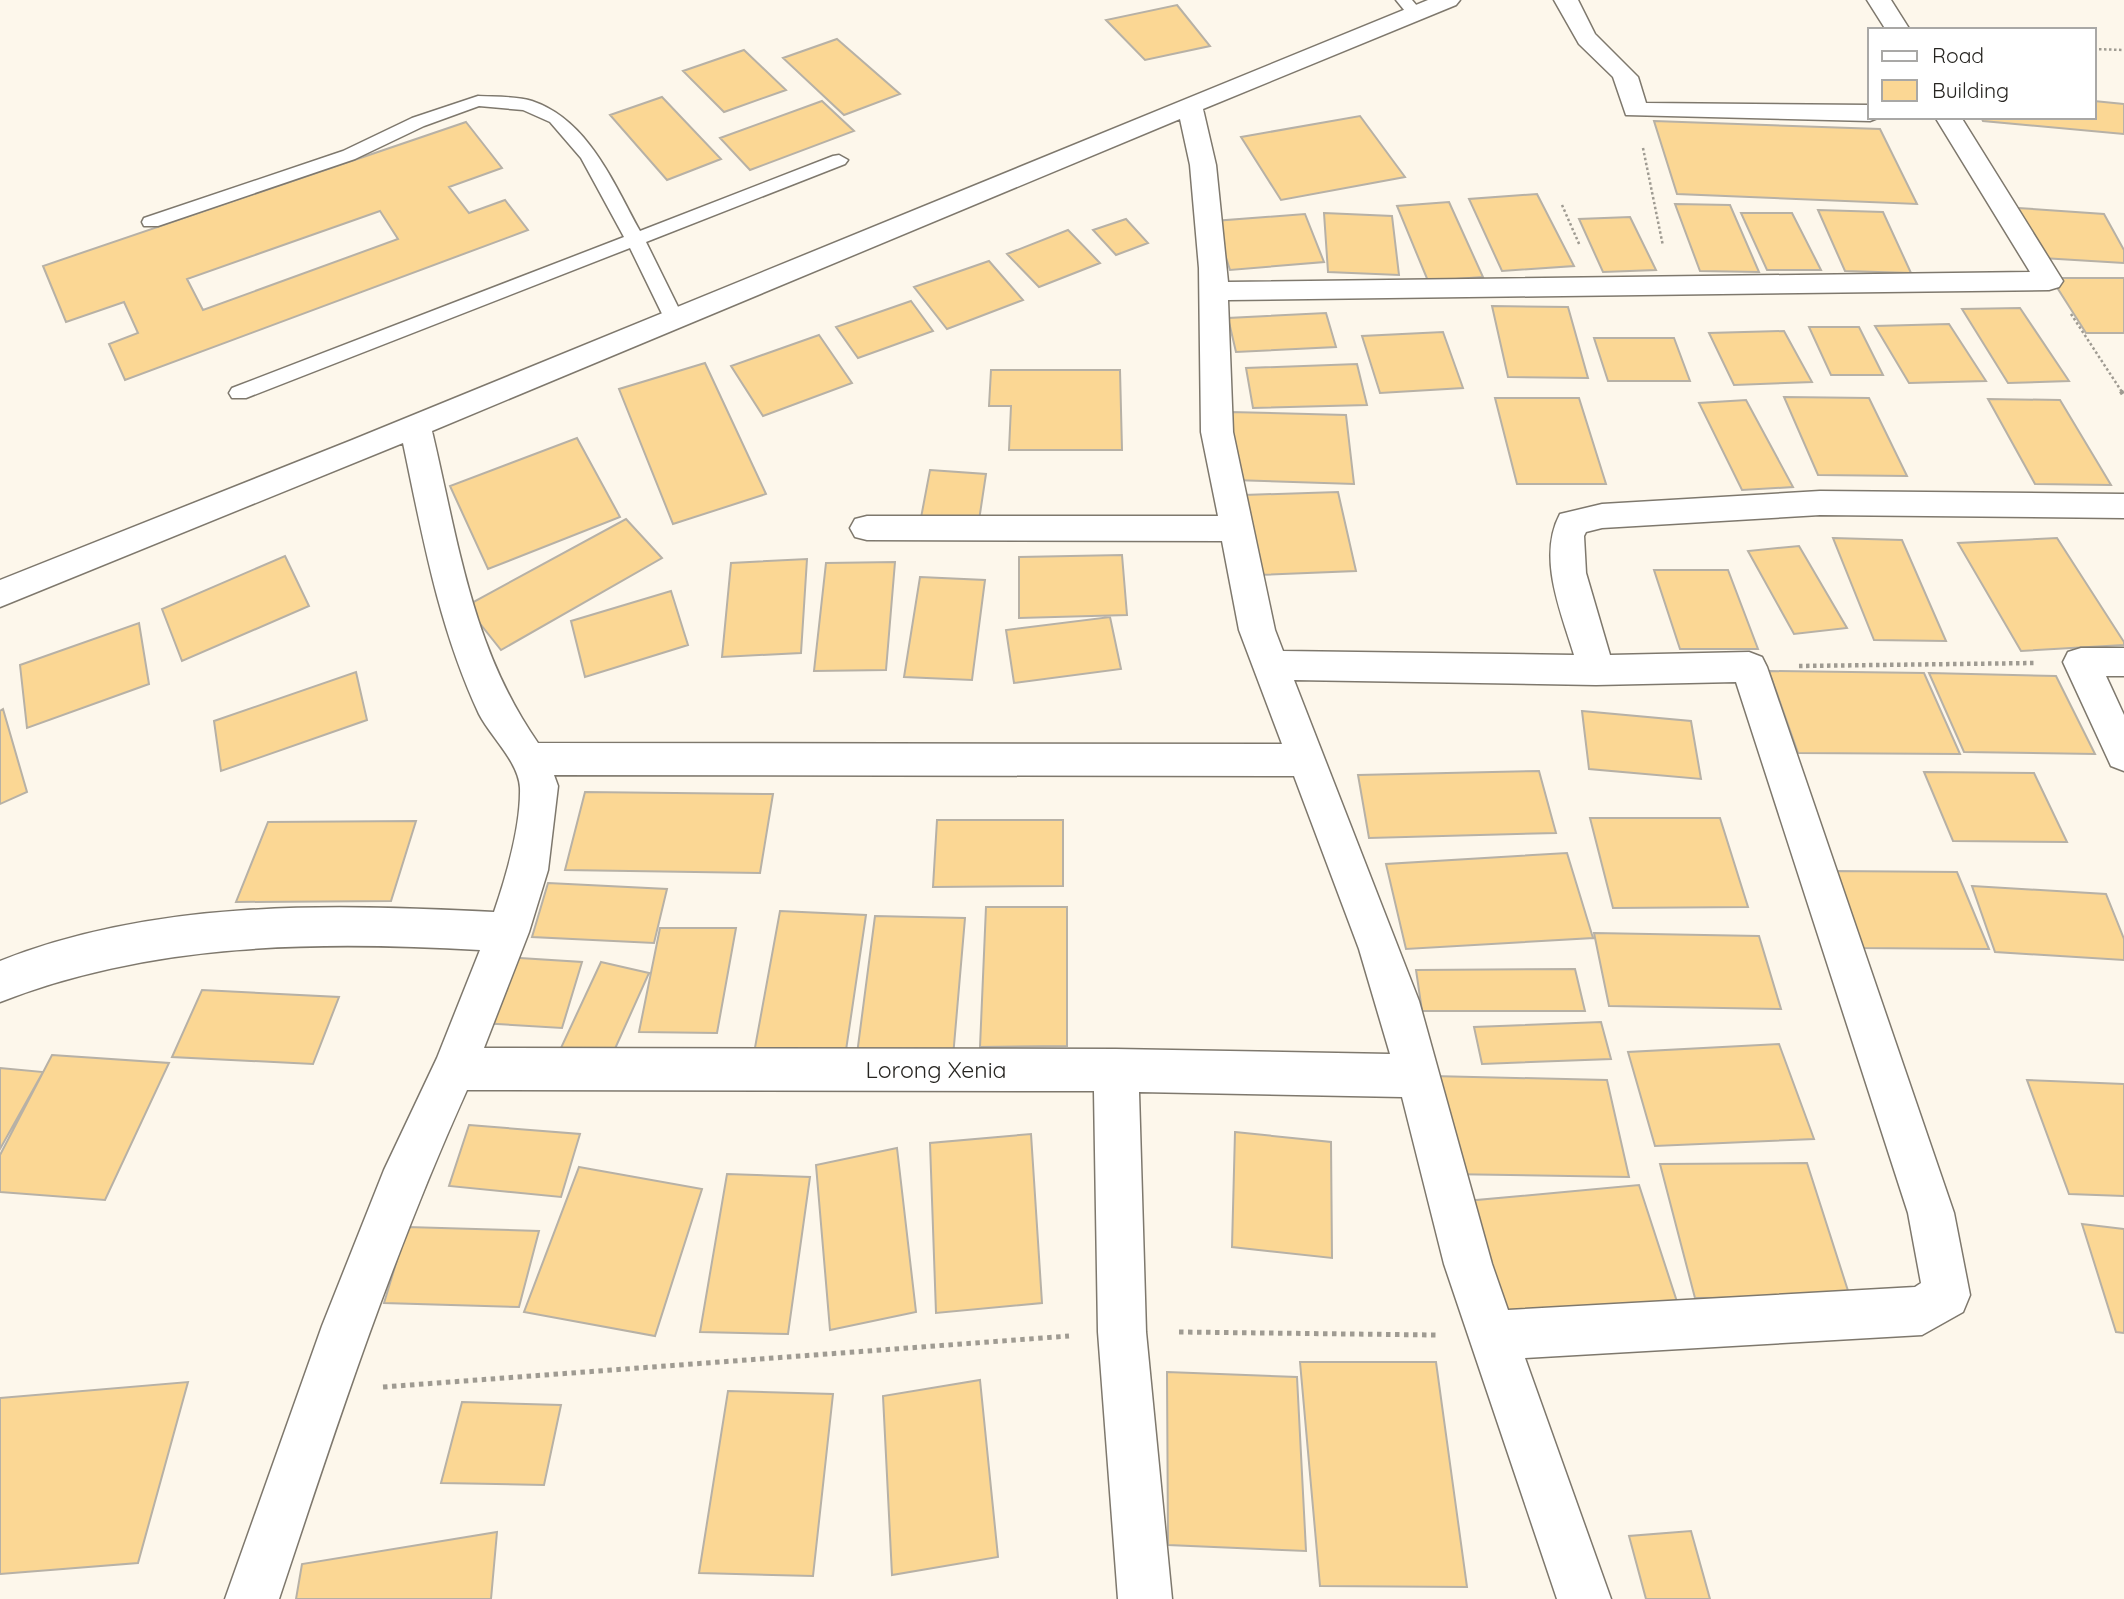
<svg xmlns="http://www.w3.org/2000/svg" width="2124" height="1599" font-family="Quicksand,sans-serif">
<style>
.building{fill:#fbd794;stroke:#b7b1a6;stroke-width:2;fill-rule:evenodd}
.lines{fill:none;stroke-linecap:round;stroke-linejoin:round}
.lane-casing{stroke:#7e786d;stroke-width:3}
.street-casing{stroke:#7e786d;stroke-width:3}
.path-far2{stroke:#9f9b92;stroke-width:2.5;stroke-dasharray:2.5 2.5;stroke-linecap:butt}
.path-far1{stroke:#9f9b92;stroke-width:4.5;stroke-dasharray:3.5 3.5;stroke-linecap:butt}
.path{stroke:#9f9b92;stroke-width:5;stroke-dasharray:4.5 4.5;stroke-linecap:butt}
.lane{fill:#fff;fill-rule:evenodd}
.street{fill:#fff;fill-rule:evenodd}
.labels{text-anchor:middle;stroke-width:7;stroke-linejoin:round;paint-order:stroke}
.street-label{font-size:23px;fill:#272521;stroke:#fff}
</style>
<rect width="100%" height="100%" fill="#fdf7eb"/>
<path class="building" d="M1177 5 1210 46 1145 60 1106 20Z
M837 39 900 94 844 115 783 58Z
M744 50 786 90 724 112 683 71Z
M662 97 721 159 667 180 610 115Z
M822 101 854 131 750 170 720 138Z
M2094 101 2124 104V134L1983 121 1981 117H2094Z
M1360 116 1405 177 1281 200 1241 137Z
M1654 121 1880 129 1917 204 1677 194Z
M466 122 502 168 449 187 469 213 505 200 528 230 125 380 109 344 138 333 124 302 66 322 43 266ZM380 211 398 239 203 310 187 279Z
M1537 194 1574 266 1502 271 1469 199Z
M1449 202 1483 277 1428 281 1397 206Z
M1675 204 1730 205 1759 272 1700 271Z
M2018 208 2104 214 2124 250V263L2042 258Z
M1818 210 1883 212 1911 273 1845 271Z
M1324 213 1392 216 1399 275 1328 272Z
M1741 213H1792L1821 270H1767Z
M1305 214 1324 262 1230 270 1214 221Z
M1630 217 1656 270 1603 272 1579 219Z
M1126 219 1148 243 1116 255 1093 230Z
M1068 230 1100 263 1039 287 1007 254Z
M989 261 1023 300 947 329 914 287Z
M2051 278H2124V333H2086Z
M911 301 933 331 858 358 836 327Z
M1492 306 1568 307 1588 378 1508 377Z
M2020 308 2069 381 2008 383 1962 309Z
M1326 313 1336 347 1236 352 1228 318Z
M1949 324 1986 381 1909 383 1875 326Z
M1809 327H1859L1883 375H1831Z
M1784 331 1812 382 1734 385 1709 333Z
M1443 332 1463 388 1380 393 1362 336Z
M819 335 852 383 763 416 731 366Z
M1594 338H1674L1690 381H1608Z
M705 363 766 494 673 524 619 389Z
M1357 364 1367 405 1253 408 1246 368Z
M991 370H1120L1122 450H1009L1011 406H989Z
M1784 397 1869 398 1907 476 1818 475Z
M1495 398H1579L1606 484H1517Z
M1988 399 2060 400 2111 485 2035 484Z
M1746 400 1793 487 1742 490 1699 403Z
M1230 412 1346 415 1354 484 1233 480Z
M577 438 620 517 488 569 450 486Z
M930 470 986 474 978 527 920 523Z
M1338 492 1356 571 1257 575 1244 495Z
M626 519 662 558 501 650 466 606Z
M1833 538 1902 540 1946 641 1874 640Z
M2057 538 2124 642V645L2021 651 1958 543Z
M1799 546 1847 628 1794 634 1748 551Z
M1122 555 1127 615 1019 618V557Z
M285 556 309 606 182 661 162 609Z
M807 559 801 653 722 657 731 563Z
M895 562 886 670 814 671 826 563Z
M1654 570H1728L1758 649H1680Z
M920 577 985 580 972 680 904 677Z
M671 591 688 645 585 677 571 621Z
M1110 617 1121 669 1014 683 1006 630Z
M139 623 149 684 27 728 20 665Z
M1769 671 1924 673 1960 754 1798 753Z
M356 672 367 720 221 771 214 721Z
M1929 673 2056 676 2095 754 1964 752Z
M3 709 27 792 0 804V711Z
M1582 711 1691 721 1701 779 1589 769Z
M1539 771 1556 833 1369 838 1358 775Z
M1924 772 2034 773 2067 842 1953 841Z
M585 792 773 794 760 873 565 870Z
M1590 818H1720L1748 907 1613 908Z
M937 820H1063V886L933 887Z
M416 821 391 901 236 902 268 822Z
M1567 853 1593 938 1406 949 1386 864Z
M1831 871 1957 872 1989 949 1858 948Z
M548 883 667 889 654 943 532 937Z
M1972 886 2106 894 2124 939V960L1995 952Z
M986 907H1067V1046L980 1047Z
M780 911 866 915 845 1057 754 1053Z
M875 916 965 918 953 1057 857 1054Z
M660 928H736L717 1033 639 1032Z
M1594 933 1759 936 1781 1009 1609 1006Z
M503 957 582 962 562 1028 481 1023Z
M601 962 649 973 609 1062 560 1050Z
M1575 969 1585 1011H1422L1416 970Z
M202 990 339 997 313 1064 172 1057Z
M1601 1022 1611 1059 1482 1064 1474 1027Z
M1779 1044 1814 1139 1655 1146 1628 1052Z
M52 1055 169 1063 105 1200 0 1192V1155Z
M0 1068 43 1072 0 1149Z
M1432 1076 1607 1080 1629 1177 1445 1174Z
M2027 1080 2124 1084V1196L2069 1194Z
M469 1125 580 1134 561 1197 449 1186Z
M1235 1132 1331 1142 1332 1258 1232 1247Z
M1031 1134 1042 1303 936 1313 930 1143Z
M897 1148 916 1312 830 1330 816 1165Z
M1807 1163 1850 1297 1695 1298 1660 1164Z
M579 1167 702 1189 655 1336 524 1312Z
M727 1174 810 1177 788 1334 700 1332Z
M1639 1185 1681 1314 1499 1332 1466 1201Z
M2082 1224 2124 1229V1333L2116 1332Z
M407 1227 539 1231 519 1307 384 1303Z
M1300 1362H1436L1467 1587 1320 1586Z
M1167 1372 1297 1377 1306 1551 1168 1545Z
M980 1380 998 1557 892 1575 883 1396Z
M188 1382 138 1563 0 1574V1398Z
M728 1391 833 1394 813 1576 699 1573Z
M462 1402 561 1405 544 1485 441 1483Z
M1691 1531 1710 1599H1646L1629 1536Z
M497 1532 491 1599H296L302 1564Z"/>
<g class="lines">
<defs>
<path id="lane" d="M1396 0H1412L1423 13 1415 18 1409 16Z
M478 96C495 97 516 96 532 101 588 120 613 182 640 231L833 156 839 155 848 160 845 164 646 242 684 319 681 324H667L630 248 246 398H232L229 393 232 388 624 237 581 158 550 122 523 110 479 106 424 126 355 159 158 226H144L142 222 144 218 343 151 412 118Z"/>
<path id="street" d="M1428 0H1460L1456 5 1203 109 1216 165 1228 282 2030 272 1935 117H1961L2063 281 2059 287 2049 290 1228 300 1233 432 1275 630 1283 651 1574 655C1561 612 1537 557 1560 514L1602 504 1820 491 2124 494V518L1820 515 1602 528 1586 532 1584 536 1586 573 1610 655 1749 652 1762 657 1767 667 1954 1213 1970 1295 1963 1312 1922 1335 1525 1358 1611 1599H1557L1444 1264 1402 1097 1139 1092 1146 1332 1172 1599H1118L1098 1332 1094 1091 467 1090C392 1256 336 1427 279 1599H225L322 1326 384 1170 437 1058 480 950C317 941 154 942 0 1002V961C156 899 330 904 494 912 506 877 521 825 520 788 519 762 490 736 479 714 438 625 423 538 403 443L0 607V580L352 440ZM1180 119 1190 165 1199 268 1201 432 1218 516H867L855 519 850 528 855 537 867 540 1222 541 1239 630 1282 744 538 743C472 649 458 541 432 431ZM1294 680 1596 685 1736 682 1908 1213 1921 1283 1915 1287 1508 1310 1492 1264 1419 1001ZM554 775 1294 776 1359 949 1390 1054 1116 1049 484 1048 529 932 548 870 558 786Z
M1554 0H1578L1595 34 1638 77 1646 103 1870 105V117H1880L1870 121 1626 115 1613 77 1579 44Z
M1867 0H1891L1910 30H1886Z
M2081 648H2124V676H2106L2124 715V771L2111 766 2063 662 2068 652Z"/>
</defs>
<use href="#lane" class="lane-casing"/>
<use href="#street" class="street-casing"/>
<path class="path-far2" d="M2094 49 2124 50
M1643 148 1663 246
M1562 205 1580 246
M2071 314 2122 392"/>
<path class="path-far1" d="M2121 391 2124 396
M1799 666 2035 663"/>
<path class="path" d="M1179 1332 1436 1335
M383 1387 1069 1336"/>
<use href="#lane" class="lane"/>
<use href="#street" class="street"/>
</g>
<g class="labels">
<g class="street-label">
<text x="936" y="1078">Lorong Xenia</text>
</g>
</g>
<rect x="1868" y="28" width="228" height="91" fill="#ffffff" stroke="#a9a8a6" stroke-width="2"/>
<rect x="1882" y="51" width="35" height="10" fill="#ffffff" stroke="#a9a8a6" stroke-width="2"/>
<text x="1932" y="63" font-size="21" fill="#272521">Road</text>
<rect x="1882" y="80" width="35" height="21" fill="#fbd794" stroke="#a9a8a6" stroke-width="2"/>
<text x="1932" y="98" font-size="21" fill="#272521">Building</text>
</svg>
